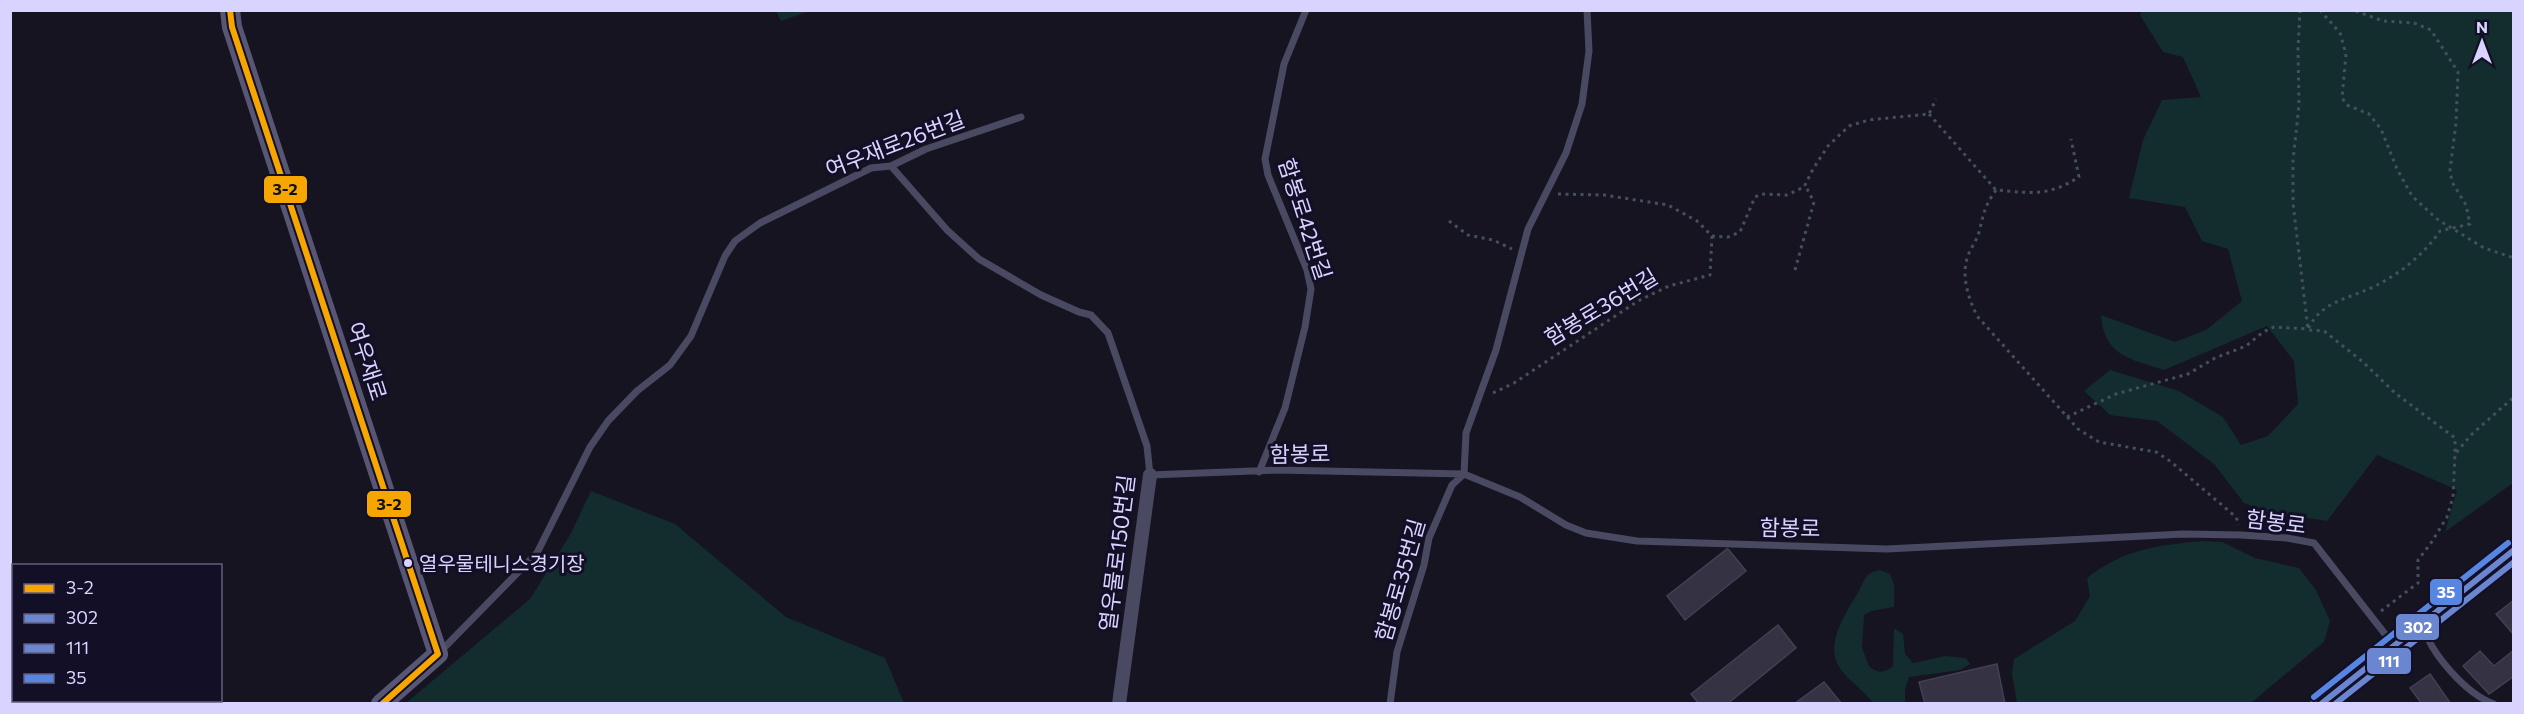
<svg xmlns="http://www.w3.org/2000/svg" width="2524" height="714" font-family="Commissioner,'Noto Sans KR',sans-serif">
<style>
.green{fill:#132c2d}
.building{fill:#343243;stroke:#433f54;stroke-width:1.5}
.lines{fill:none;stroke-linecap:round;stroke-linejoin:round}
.path{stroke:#44505f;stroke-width:3;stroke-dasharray:3 4.5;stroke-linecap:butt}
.lane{stroke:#4a4962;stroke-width:7}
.street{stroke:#4a4962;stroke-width:14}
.secondary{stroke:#575674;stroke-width:20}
.bus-1-casing{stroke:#130f26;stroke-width:10}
.bus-2-casing{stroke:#130f26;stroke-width:10}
.bus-3-casing{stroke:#130f26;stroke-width:10}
.bus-4-casing{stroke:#130f26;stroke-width:10}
.bus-1{stroke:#f7a600;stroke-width:6}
.bus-2{stroke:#6a86d1;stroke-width:6}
.bus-3{stroke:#6a86d1;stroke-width:6}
.bus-4{stroke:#5785e2;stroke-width:6}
.bus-dot{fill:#d9d4ff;stroke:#130f26;stroke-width:2}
.labels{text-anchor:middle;stroke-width:6;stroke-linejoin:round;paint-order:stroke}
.bus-label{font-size:20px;fill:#d9d4ff;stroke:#130f26;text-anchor:start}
.street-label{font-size:22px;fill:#d9d4ff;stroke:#130f26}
.line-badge{stroke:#130f26;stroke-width:2}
.badge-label{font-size:16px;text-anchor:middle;font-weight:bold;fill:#fff}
.pale-badge-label{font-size:16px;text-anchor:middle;font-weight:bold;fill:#111}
</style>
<rect width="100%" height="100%" fill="#161421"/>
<path class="green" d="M776 11H810L781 21Z
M2142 11H2513V483L2445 532 2457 490 2377 455 2327 521 2267 512 2244 503 2214 464 2157 421 2110 415 2084 391 2110 370 2179 391 2223 417 2241 445 2268 436 2298 404 2294 361 2267 326 2164 370C2130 359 2104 356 2101 315L2175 342 2206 330 2242 301 2228 249 2202 241 2185 207 2129 198 2143 140 2162 100 2201 97 2183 57 2163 52 2140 15Z
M591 491 675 524 786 617 885 658 904 703H406L530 599 570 535Z
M2203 541 2222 542 2255 558 2299 568 2316 590 2330 621 2324 642 2251 703H2017L2012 674 2014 659 2075 621 2090 596 2087 578C2124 549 2158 545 2203 541Z
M1880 570 1890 574 1894 584V607L1871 611 1864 615 1862 648 1869 666C1877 674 1884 673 1893 666L1894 628 1903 634 1905 654 1913 663 1945 656 1966 658 1970 664 1960 670 1909 677 1905 689V703H1873C1862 687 1840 677 1835 657 1830 638 1847 610 1856 596 1861 589 1862 581 1868 575 1871 572 1875 571 1880 570Z"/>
<path class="building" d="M1727 549 1729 550 1746 571 1685 620 1667 596Z
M2514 600V635L2496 614Z
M1778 625 1796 648 1727 704H1699L1691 694Z
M2514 650V676L2489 694 2463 666 2480 651 2494 666Z
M1997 664 2005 704H1925L1919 682Z
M2430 674 2451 704H2422L2410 688Z
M1824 682 1842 704H1794Z"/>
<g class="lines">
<path class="path" d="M2300 10 2298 49 2299 105 2293 161V203L2308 330 2324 331 2363 362 2395 393 2455 438V454
M2320 10 2340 33 2346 54 2342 98 2347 105 2369 114 2381 129 2397 169 2412 196 2437 219 2484 248 2514 258
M1929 114 1996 190C2032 193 2047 197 2079 177L2071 139
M1996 190C1984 207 1984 213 1979 232 1977 240 1972 246 1969 253 1960 274 1968 297 1977 316L2078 429 2099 442 2156 452 2170 461 2236 517 2239 525
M1558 194 1604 195 1668 205 1697 221 1712 236 1728 237 1740 232 1755 197 1762 194 1787 195 1804 187 1813 169 1828 146 1849 126 1869 120 1929 114 1936 99
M1449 221 1468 235 1493 240 1512 249
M1795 270 1814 202 1805 185
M1493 393 1514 383 1638 301 1669 286 1710 275 1712 236
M2067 417 2116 394 2188 374 2215 358 2246 346 2263 332 2274 327 2308 329C2322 300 2350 299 2377 285 2401 273 2425 253 2440 231L2470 224 2466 205 2452 182 2450 170 2456 123 2458 72 2431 30 2414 23 2383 21 2353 10
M2381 611 2418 583V560L2431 543 2447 517 2453 497 2455 454 2471 435 2514 397"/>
<path class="lane" d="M891 166 947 230 979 259 1041 295 1079 312 1091 315 1108 333 1147 446 1150 475 1277 470 1464 474 1520 497 1566 525 1586 533 1637 541 1887 549 2183 534 2241 535 2287 538 2314 543 2392 643
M1259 472 1285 408 1305 327 1311 289 1307 270 1268 175 1265 159 1284 64 1306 10
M2423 625C2430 653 2466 694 2494 704
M439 653 537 553 590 447 608 421 637 391 670 365 691 336 725 256 735 241 760 223 871 168 891 166 926 149 1021 117
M1390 704 1397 652 1424 565 1429 538 1452 485 1464 474 1466 433 1496 350 1528 229 1566 153 1582 104 1589 51 1587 10"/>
<path class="street" d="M1119 704 1150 475"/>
<path class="secondary" d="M230 10 232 27 438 654 381 704
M2320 704 2514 550"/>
<defs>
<path id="bus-1" d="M230 10 232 27 438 654 382 704"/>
<path id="bus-2" d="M2321 704 2514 550"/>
<path id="bus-3" d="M2335 704 2514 562"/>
<path id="bus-4" d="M2314 697 2508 543"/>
</defs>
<use href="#bus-1" class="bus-1-casing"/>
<use href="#bus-2" class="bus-2-casing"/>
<use href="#bus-3" class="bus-3-casing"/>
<use href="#bus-4" class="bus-4-casing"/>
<use href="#bus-1" class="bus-1"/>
<use href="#bus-2" class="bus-2"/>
<use href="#bus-3" class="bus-3"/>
<use href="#bus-4" class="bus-4"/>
</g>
<circle class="bus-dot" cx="408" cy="563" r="5"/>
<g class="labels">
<g class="bus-label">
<text x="419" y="571">열우물테니스경기장</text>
</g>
<g class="street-label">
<text transform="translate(895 144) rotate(-21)" y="8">여우재로26번길</text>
<text transform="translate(1305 219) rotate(72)" y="8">함봉로42번길</text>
<text transform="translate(1601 307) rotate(-31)" y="8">함봉로36번길</text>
<text transform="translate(367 361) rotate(72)" y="8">여우재로</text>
<text transform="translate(1300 454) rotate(-1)" y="8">함봉로</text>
<text transform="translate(2276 522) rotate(7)" y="8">함봉로</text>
<text transform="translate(1790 528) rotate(1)" y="8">함봉로</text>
<text transform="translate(1117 553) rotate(-83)" y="8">열우물로150번길</text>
<text transform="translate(1400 580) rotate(-74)" y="8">함봉로35번길</text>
</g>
</g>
<g class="line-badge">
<rect x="263" y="175" width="45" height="29" rx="6" fill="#f7a600"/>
<rect x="366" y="490" width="46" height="28" rx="6" fill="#f7a600"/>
<rect x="2429" y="578" width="34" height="28" rx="6" fill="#5785e2"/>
<rect x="2395" y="613" width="45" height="28" rx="6" fill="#6a86d1"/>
<rect x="2366" y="647" width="46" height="28" rx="6" fill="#6a86d1"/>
</g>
<g class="badge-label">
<text x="2446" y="598">35</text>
<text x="2418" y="633">302</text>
<text x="2389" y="667">111</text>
</g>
<g class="pale-badge-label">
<text x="285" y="195">3-2</text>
<text x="389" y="510">3-2</text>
</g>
<rect width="2524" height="714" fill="none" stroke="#d9d4ff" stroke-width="24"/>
<rect x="12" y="564" width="210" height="138" fill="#130f26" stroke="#625e7d" stroke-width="1.5"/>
<rect x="24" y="584" width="30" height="9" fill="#f7a600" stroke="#625e7d" stroke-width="1.5"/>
<text x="66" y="594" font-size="18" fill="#d9d4ff">3-2</text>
<rect x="24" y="614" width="30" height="9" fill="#6a86d1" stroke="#625e7d" stroke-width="1.5"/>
<text x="66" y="624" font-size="18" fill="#d9d4ff">302</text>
<rect x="24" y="644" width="30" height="9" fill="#6a86d1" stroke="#625e7d" stroke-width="1.5"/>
<text x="66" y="654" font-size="18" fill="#d9d4ff">111</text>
<rect x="24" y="674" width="30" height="9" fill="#5785e2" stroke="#625e7d" stroke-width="1.5"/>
<text x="66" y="684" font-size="18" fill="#d9d4ff">35</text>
<g transform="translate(2482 42)" stroke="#130f26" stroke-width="4.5" paint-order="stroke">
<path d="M0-4.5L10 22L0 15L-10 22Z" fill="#d9d4ff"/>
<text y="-9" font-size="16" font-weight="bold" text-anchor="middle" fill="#d9d4ff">N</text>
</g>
</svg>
